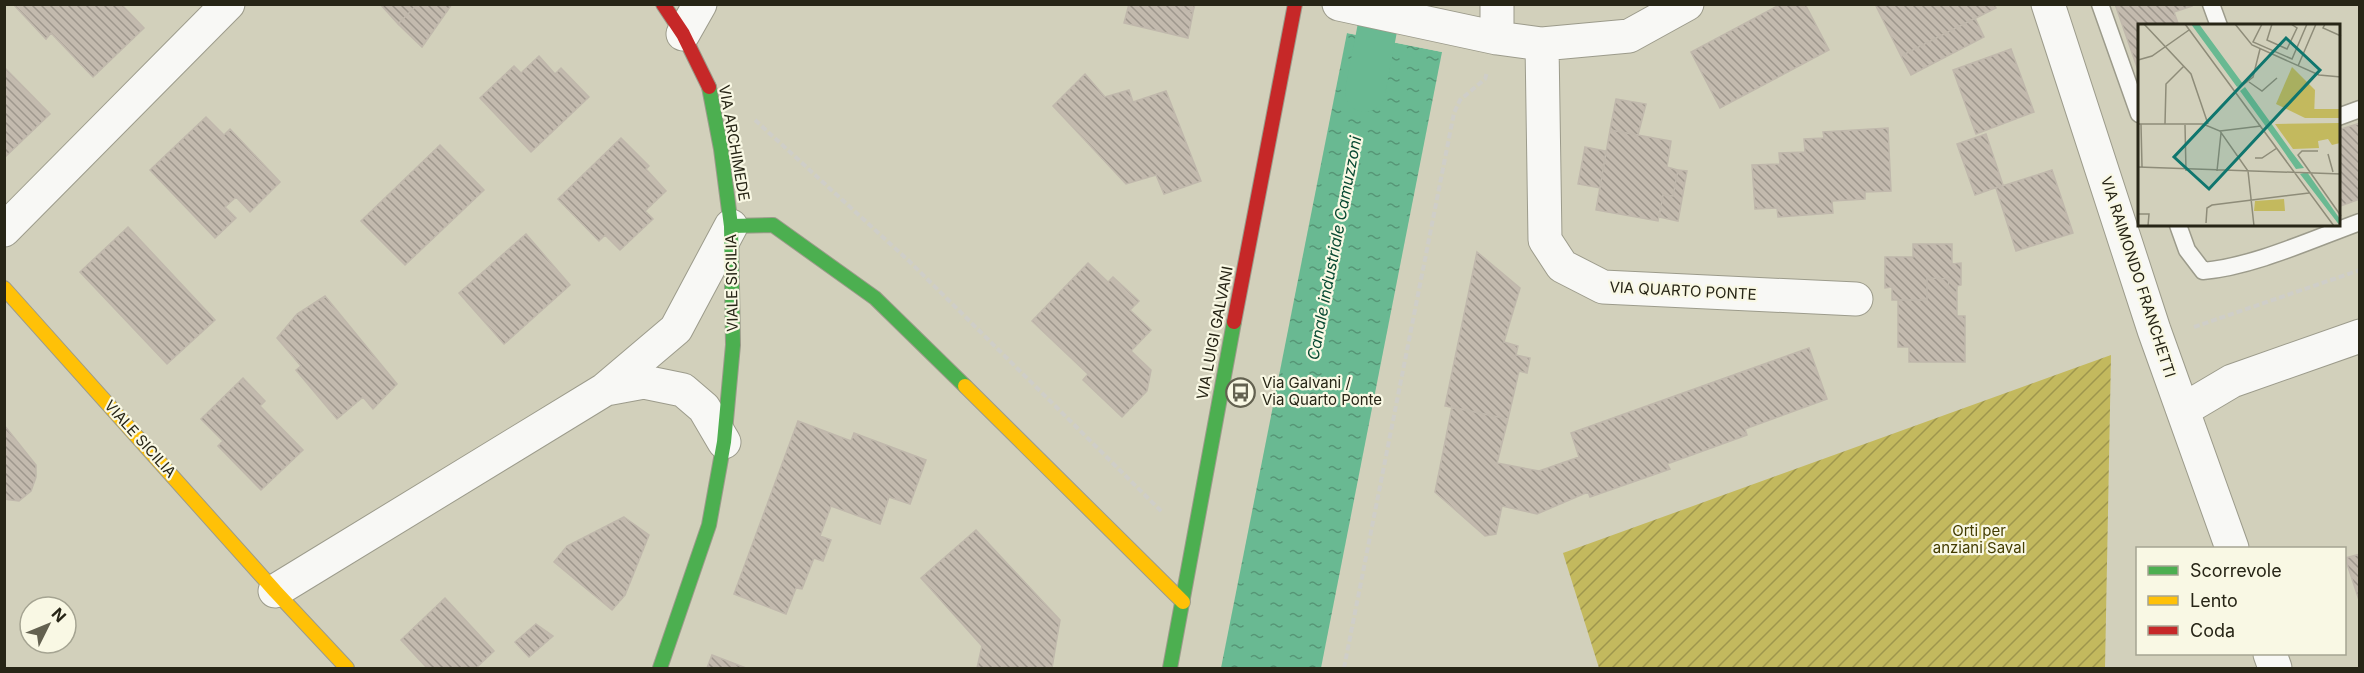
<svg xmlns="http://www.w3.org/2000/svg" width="2364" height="673" font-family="Inter,sans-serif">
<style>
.garden{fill:url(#garden-furrows)}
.water{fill:url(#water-ripples)}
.pier{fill:#d2d0bb}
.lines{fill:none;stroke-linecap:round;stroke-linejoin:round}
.canal{stroke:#69b992;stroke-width:40}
.building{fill:url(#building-back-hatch);stroke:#c0b8ac;stroke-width:1.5}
.lane-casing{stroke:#9c9b8b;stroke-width:19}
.street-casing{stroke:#9c9b8b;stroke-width:35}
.fast-casing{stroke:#9c9b8b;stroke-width:16}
.slow-casing{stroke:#9c9b8b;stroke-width:16}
.jam-casing{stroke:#9c9b8b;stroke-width:16}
.path{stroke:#cfcec8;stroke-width:4;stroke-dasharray:6 3;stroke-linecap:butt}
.lane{stroke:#f8f8f5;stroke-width:16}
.street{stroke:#f8f8f5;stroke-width:33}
.fast{stroke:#4caf50;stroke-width:14}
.slow{stroke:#ffc107;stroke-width:14}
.jam{stroke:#c62828;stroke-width:14}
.labels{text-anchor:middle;stroke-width:4.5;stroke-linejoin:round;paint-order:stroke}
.street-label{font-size:15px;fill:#272516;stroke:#f9f8e4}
.poi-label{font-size:15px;fill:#272516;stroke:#f9f8e4;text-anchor:start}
.park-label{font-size:15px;fill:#433c00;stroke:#f9f8e4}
.water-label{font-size:16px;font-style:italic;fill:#084932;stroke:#f9f8e4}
.inset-road{fill:none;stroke:#8e8c79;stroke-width:1.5}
.view{fill:#0f766e;fill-opacity:0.15;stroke:#0f766e;stroke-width:3}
.inset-edge{fill:none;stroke:#272516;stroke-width:3}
</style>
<defs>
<pattern id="garden-furrows" width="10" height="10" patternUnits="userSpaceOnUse" patternTransform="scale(1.5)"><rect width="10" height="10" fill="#c3b95e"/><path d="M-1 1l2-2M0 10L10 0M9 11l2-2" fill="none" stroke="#9e964d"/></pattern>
<pattern id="water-ripples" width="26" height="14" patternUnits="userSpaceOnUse" patternTransform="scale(1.5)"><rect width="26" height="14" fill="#69b992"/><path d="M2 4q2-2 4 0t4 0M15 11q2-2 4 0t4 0" fill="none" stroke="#569676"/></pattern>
<pattern id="building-back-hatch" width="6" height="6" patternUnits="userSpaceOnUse" patternTransform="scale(1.5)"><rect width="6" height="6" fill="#c3baae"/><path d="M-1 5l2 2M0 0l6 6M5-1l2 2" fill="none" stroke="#9e978d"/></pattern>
</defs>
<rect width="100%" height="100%" fill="#d2d0bb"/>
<path class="garden" d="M2111 355 2105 668H1599L1563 553Z"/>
<path class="water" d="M1347 33 1442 52 1321 668H1221Z"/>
<path class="pier" d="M1348 30 1442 49V52L1347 33Z"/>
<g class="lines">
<path class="canal" d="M1365 92 1382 4"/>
</g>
<path class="building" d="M13 4H121L144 28 93 77 51 33 46 39Z
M380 4H418L398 24Z
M418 4H452L422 47 398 24Z
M1129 4H1183L1182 9 1193 12 1188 38 1124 23Z
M1183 4H1195L1193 12 1182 9Z
M1781 4H1805L1829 50 1720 108 1691 52Z
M1875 4H1994L1996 8 1901 56Z
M2115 4H2191L2192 6 2174 12 2179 26H2139V73Z
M1975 18 1984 37 1911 75 1901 56Z
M2011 49 2034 112 1976 134 1953 70Z
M539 56 555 74 561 68 589 97 531 152 480 98 514 66 521 73Z
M4 67 50 114 4 158Z
M1085 74 1105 97 1129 90 1133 102 1166 91 1201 181 1164 194 1156 175 1126 184 1053 106Z
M1616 99 1646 104 1638 135 1610 130Z
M206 117 224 135 230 129 280 182 250 212 236 197 225 207 236 218 215 238 150 170Z
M2360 123V199L2338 207V130Z
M1888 128 1891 191 1865 192V199L1832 201 1833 213 1778 217 1777 208 1755 209 1752 165 1780 164 1779 153 1805 152 1804 139 1824 138 1823 132Z
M1610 130 1671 141 1667 167 1678 170 1673 196 1663 195 1658 221 1596 210Z
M1986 134 2003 185 1975 195 1957 144Z
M621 138 649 166 646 169 666 191 645 211 653 219 620 250 605 235 599 241 558 199Z
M440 145 484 190 405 265 361 221Z
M1585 147 1606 151 1600 188 1578 184Z
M1678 170 1687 171 1678 221 1659 217 1663 195 1673 196Z
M2052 170 2073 233 2016 251 1996 188Z
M128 227 215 320 167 364 80 272Z
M526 234 570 285 504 344 459 293Z
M1913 244H1952V264L1961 263V285L1957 286V293L1948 289 1949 279 1927 278V300H1892V287L1885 288V257H1913Z
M1477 252 1520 288 1504 342 1518 346 1516 355 1530 358 1527 373 1519 371 1508 419 1445 406Z
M1088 263 1108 282 1113 277 1139 301 1130 310 1151 330 1131 351 1151 370 1147 391 1122 417 1083 380 1088 374 1032 321Z
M1927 278 1949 279 1948 289 1957 293V316H1965V362H1909V347H1898V300H1927Z
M325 296 397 384 373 409 363 397 337 419 296 370 301 366 277 338 297 314Z
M1809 348 1827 399 1745 429 1747 435 1667 464 1670 469 1590 497 1588 492 1537 514 1502 506 1496 534 1485 536 1435 492 1452 407 1508 419 1497 463 1539 471 1579 457 1571 433Z
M243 378 265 401 260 406 303 450 261 490 218 446 223 441 201 419Z
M798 421 851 441 854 433 926 460 910 504 889 497 880 524 831 506 820 536 831 540 823 561 814 558 802 589 796 588 786 614 734 594Z
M4 425 36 465V477L31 491 19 501 4 499Z
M624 517 649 535 625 595 612 610 554 562 567 546Z
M976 530 1060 620 1052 668H977L982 646 921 578Z
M2360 554V600H2359L2345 558Z
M445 598 494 651 476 668H427L401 640Z
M536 624 553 636 529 657 515 642Z
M712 655 746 668H707Z"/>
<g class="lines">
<defs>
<path id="lane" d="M2100 4 2139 114
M2211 4 2219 26
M2338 117 2360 109
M2178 225 2187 250 2203 271C2252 267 2313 239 2360 222"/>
<path id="street" d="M1339 4 1497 38 1542 44 1629 36 1687 4
M2048 4 2154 330 2232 548
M683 34 700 4
M1497 38V4
M1542 44 1545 240 1562 266 1603 287 1856 299
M4 230 228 4
M606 389 644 382 683 390 704 408 724 442
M2183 410 2232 381 2360 336
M275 591 604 390 676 329 731 226
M2270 654 2275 668"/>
<path id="fast" d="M731 226 773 225 875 298 965 386
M660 668 709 525 724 442 733 345 731 226 721 149 709 87
M1170 668 1234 322"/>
<path id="slow" d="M4 288 275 591 347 668
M965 386 1183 602"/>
<path id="jam" d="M663 4 683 34 709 87
M1234 322 1295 4"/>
</defs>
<use href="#lane" class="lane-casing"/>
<use href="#street" class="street-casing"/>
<use href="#fast" class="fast-casing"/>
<use href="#slow" class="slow-casing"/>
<use href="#jam" class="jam-casing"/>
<path class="path" d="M755 120 909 261 1162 512
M2194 327 2360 270
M1344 668 1454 113 1460 100 1485 79 1487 72"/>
<use href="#lane" class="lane"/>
<use href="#street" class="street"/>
<use href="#fast" class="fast"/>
<use href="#slow" class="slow"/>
<use href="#jam" class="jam"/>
</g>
<defs>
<symbol id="bus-ring" viewBox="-11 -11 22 22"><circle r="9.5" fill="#f9f8e4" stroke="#636150" stroke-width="1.5"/><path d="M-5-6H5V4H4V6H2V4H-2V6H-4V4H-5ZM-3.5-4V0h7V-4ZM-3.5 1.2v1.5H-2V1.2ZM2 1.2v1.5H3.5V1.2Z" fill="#636150"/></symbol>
</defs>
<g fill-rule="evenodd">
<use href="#bus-ring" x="1224" y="376" width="33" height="33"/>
</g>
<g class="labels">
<g class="street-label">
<text transform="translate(734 143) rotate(80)" y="5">VIA ARCHIMEDE</text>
<text transform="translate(2138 277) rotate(72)" y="5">VIA RAIMONDO FRANCHETTI</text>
<text transform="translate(732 283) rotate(-91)" y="5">VIALE SICILIA</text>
<text transform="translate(1683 291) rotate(3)" y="5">VIA QUARTO PONTE</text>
<text transform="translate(1215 333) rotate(-79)" y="5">VIA LUIGI GALVANI</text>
<text transform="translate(140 439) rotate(48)" y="5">VIALE SICILIA</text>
</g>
<g class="poi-label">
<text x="1262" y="388">Via Galvani /<tspan x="1262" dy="17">Via Quarto Ponte</tspan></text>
</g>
<g class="park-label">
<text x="1979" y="536">Orti per<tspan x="1979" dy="17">anziani Saval</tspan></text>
</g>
<g class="water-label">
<text transform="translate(1334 248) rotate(-79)" y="6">Canale industriale Camuzzoni</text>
</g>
</g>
<g transform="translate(2138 24)">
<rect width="202" height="202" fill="#d2d0bb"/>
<path d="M176 85H202V94H176ZM202 99V119L194 121 190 115 180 117 181 124 155 125 137 100ZM146 175 147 187H116L117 177Z" fill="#c3b95e"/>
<path d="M154 43 177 66 176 94H167L138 80Z" fill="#c3b95e"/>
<path d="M53 0H61L105 60 99 63ZM107 63 153 127 166 144 158 145 142 122 102 67ZM169 148 202 195V202L162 150Z" fill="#69b992"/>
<path class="inset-road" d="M6 0 53 50 70 100M47 0 196 202M97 0 114 21 181 51 203 53M124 0 115 18 154 35 169 0M134 0 129 16 149 25 159 4 153 0M187 0 185 4 203 12M0 36 14 32 51 6M160 42 178 0M111 58 124 67 139 54M97 67 115 53 122 25M0 100H65L82 107 110 147 116 202M3 100 4 143M27 100 28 60 46 42M47 101 48 147M82 107 123 102M180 127H164L160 131 203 192M190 130 195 148M117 134H124L139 124M0 143 203 150M79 147 83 109M0 190H11L10 202M68 199 69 184 74 181 171 169"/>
<path class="view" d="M148 14 182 46 71 165 36 133Z"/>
<rect width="202" height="202" class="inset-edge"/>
</g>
<rect width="2364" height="673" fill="none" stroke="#272516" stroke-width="12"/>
<rect x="2136" y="547" width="210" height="108" fill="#f9f8e4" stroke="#a5a492" stroke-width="1.5"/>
<rect x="2148" y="566" width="30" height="9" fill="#4caf50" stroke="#a5a492" stroke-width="1.5"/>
<text x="2190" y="577" font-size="18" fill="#272516">Scorrevole</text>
<rect x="2148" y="596" width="30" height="9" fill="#ffc107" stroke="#a5a492" stroke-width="1.5"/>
<text x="2190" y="607" font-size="18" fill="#272516">Lento</text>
<rect x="2148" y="626" width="30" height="9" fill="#c62828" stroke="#a5a492" stroke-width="1.5"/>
<text x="2190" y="637" font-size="18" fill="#272516">Coda</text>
<g transform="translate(48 625) rotate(47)"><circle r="28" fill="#f9f8e4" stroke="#a5a492" stroke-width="1.5"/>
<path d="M0-4.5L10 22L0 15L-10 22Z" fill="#636150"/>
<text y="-9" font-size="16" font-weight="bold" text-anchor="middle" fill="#272516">N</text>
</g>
</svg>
